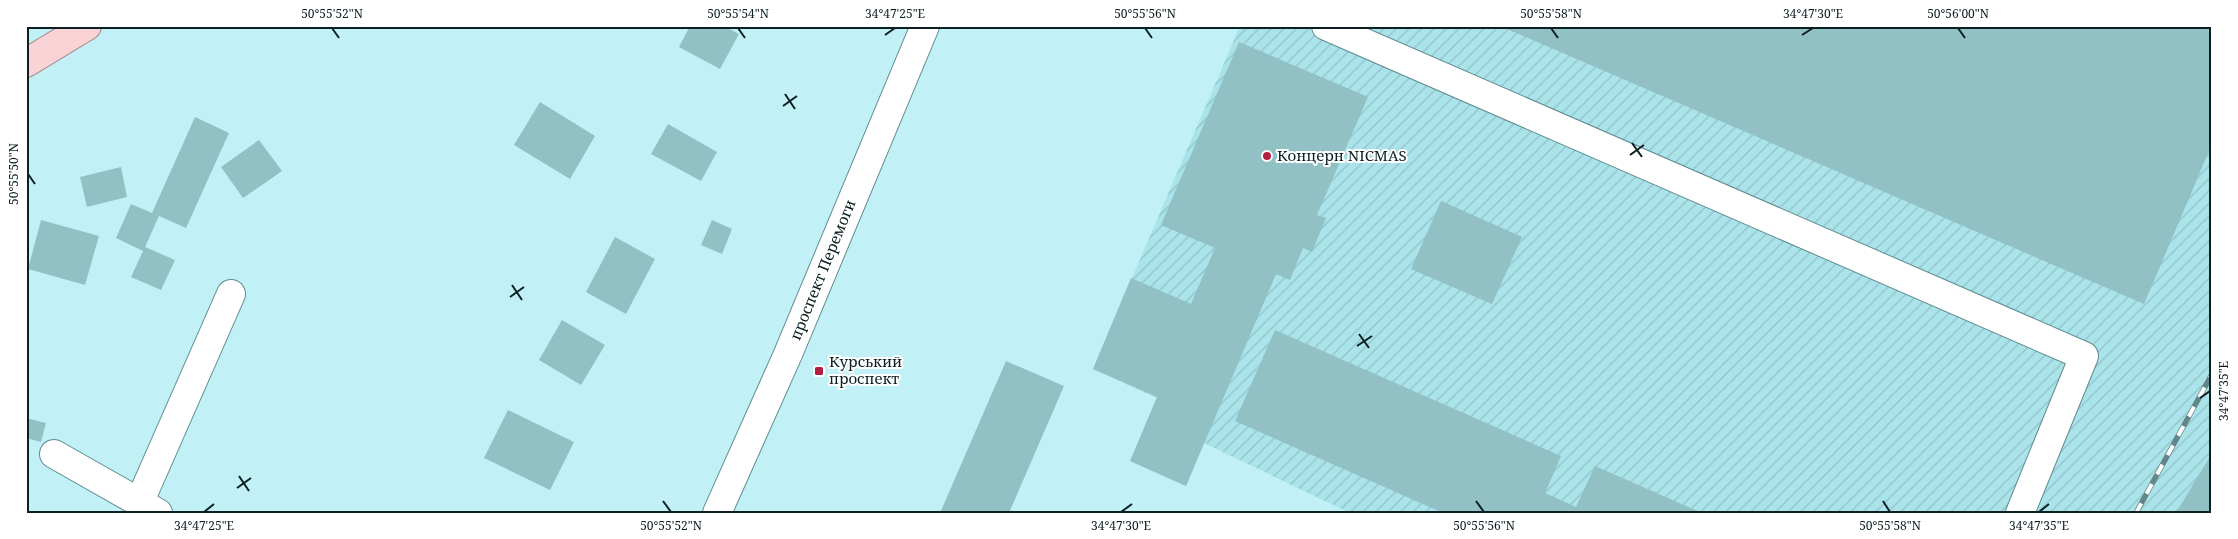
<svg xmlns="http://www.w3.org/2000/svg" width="2238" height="539" font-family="'Noto Serif',serif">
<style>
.industrial{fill:url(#industrial-furrows)}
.building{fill:#91c0c5}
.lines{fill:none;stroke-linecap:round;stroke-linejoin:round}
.minor-casing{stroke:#5e8b90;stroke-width:30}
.major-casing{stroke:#a48184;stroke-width:30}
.minor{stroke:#fff;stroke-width:28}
.major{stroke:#fad3d6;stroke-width:28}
.rail-casing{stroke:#648689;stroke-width:5.5}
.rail{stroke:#fff;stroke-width:4;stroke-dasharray:11;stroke-linecap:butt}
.ticks{fill:none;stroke:#0c1f21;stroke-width:2}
.poi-dot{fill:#b22041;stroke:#fff;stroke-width:2}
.labels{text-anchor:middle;stroke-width:4;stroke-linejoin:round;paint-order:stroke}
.poi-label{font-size:15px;fill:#0c1f21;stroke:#fff;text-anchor:start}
.street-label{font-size:15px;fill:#0c1f21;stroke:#fff}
.neatline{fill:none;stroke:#0c1f21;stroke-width:2}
.ticks-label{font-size:12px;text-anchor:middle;fill:#0c1f21}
</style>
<defs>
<pattern id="industrial-furrows" width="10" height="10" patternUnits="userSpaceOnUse" patternTransform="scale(1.25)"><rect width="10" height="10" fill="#aae3ea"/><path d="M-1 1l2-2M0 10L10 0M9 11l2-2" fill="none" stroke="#91c2c8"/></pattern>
</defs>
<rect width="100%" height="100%" fill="#c1f1f6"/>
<path class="industrial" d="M1240 26H2212V513H1350L1204 443 1186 486 1130 461 1157 398 1093 369Z"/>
<path class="building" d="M690 26H724L739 34 720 69 679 47Z
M1500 26H2212V144L2144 304Z
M1239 42 1368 97 1317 215 1326 218 1312 252 1303 248 1290 280 1276 274 1186 486 1130 461 1157 397 1093 369 1131 278 1191 304 1215 248 1161 225Z
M540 102 595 136 570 179 514 145Z
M195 117 229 133 186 228 159 216 145 247 175 260 161 290 131 277 143 251 116 238 131 204 152 213Z
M668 124 717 152 701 181 651 154Z
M259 140 282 171 243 198 221 167Z
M121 167 127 197 87 207 80 177Z
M1441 201 1522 237 1492 304 1411 269Z
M41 220 99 236 85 285 28 269Z
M712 220 732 229 722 254 701 245Z
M615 237 655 259 626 314 586 292Z
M562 320 605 345 581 385 539 360Z
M1275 330 1561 456 1545 493 1576 507 1595 466 1702 513H1443L1235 421Z
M1006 361 1064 386 1009 513H940Z
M508 410 574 442 550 490 484 458Z
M26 418 46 423 41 442 26 438Z
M2212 453V513H2176Z"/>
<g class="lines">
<defs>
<path id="minor" d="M1326 26 2084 356 2020 513
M54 454 158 513
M140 501 231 294
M717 513 788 354 925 26"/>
<path id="major" d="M26 63 87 26"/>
</defs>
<use href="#minor" class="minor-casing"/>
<use href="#major" class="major-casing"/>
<use href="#minor" class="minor"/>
<use href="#major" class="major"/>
<defs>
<path id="rail" d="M2136 513 2212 374"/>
</defs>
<use href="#rail" class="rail-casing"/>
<use href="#rail" class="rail"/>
</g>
<path class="ticks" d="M332 28 339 38M738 28 745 38M1145 28 1152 38M1551 28 1558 38M1958 28 1965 38M885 35 895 28M1802 35 1813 28M785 94 795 109M783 106 797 96M1632 143 1642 157M1630 155 1644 145M28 174 35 184M512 285 522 300M510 297 524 287M1359 334 1369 348M1357 346 1372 336M2200 398 2210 391M239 476 249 491M237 488 251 478M663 501 671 512M1476 501 1484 512M1883 501 1890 512M204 512 214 504M1121 512 1132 504M2039 512 2049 504"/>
<g class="poi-dot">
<circle cx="1267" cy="156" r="5"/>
<rect x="814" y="366" width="10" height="10" rx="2.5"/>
</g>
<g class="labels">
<g class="poi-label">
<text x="1277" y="161">Концерн NICMAS</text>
<text x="829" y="367">Курський<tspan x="829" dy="17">проспект</tspan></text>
</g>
<g class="street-label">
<text transform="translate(823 270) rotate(-68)" y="5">проспект Перемоги</text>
</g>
</g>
<rect width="2238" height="539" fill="none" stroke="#ffffff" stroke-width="55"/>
<rect x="28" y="28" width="2182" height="484" class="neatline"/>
<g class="ticks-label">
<text x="332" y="18">50°55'52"N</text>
<text x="738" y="18">50°55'54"N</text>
<text x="895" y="18">34°47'25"E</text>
<text x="1145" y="18">50°55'56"N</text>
<text x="1551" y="18">50°55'58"N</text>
<text x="1813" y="18">34°47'30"E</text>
<text x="1958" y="18">50°56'00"N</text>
<text transform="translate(14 174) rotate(-90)" y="4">50°55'50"N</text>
<text transform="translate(2224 391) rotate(-90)" y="4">34°47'35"E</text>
<text x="204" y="530">34°47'25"E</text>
<text x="671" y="530">50°55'52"N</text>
<text x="1121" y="530">34°47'30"E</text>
<text x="1484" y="530">50°55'56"N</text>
<text x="1890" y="530">50°55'58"N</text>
<text x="2039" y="530">34°47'35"E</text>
</g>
</svg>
